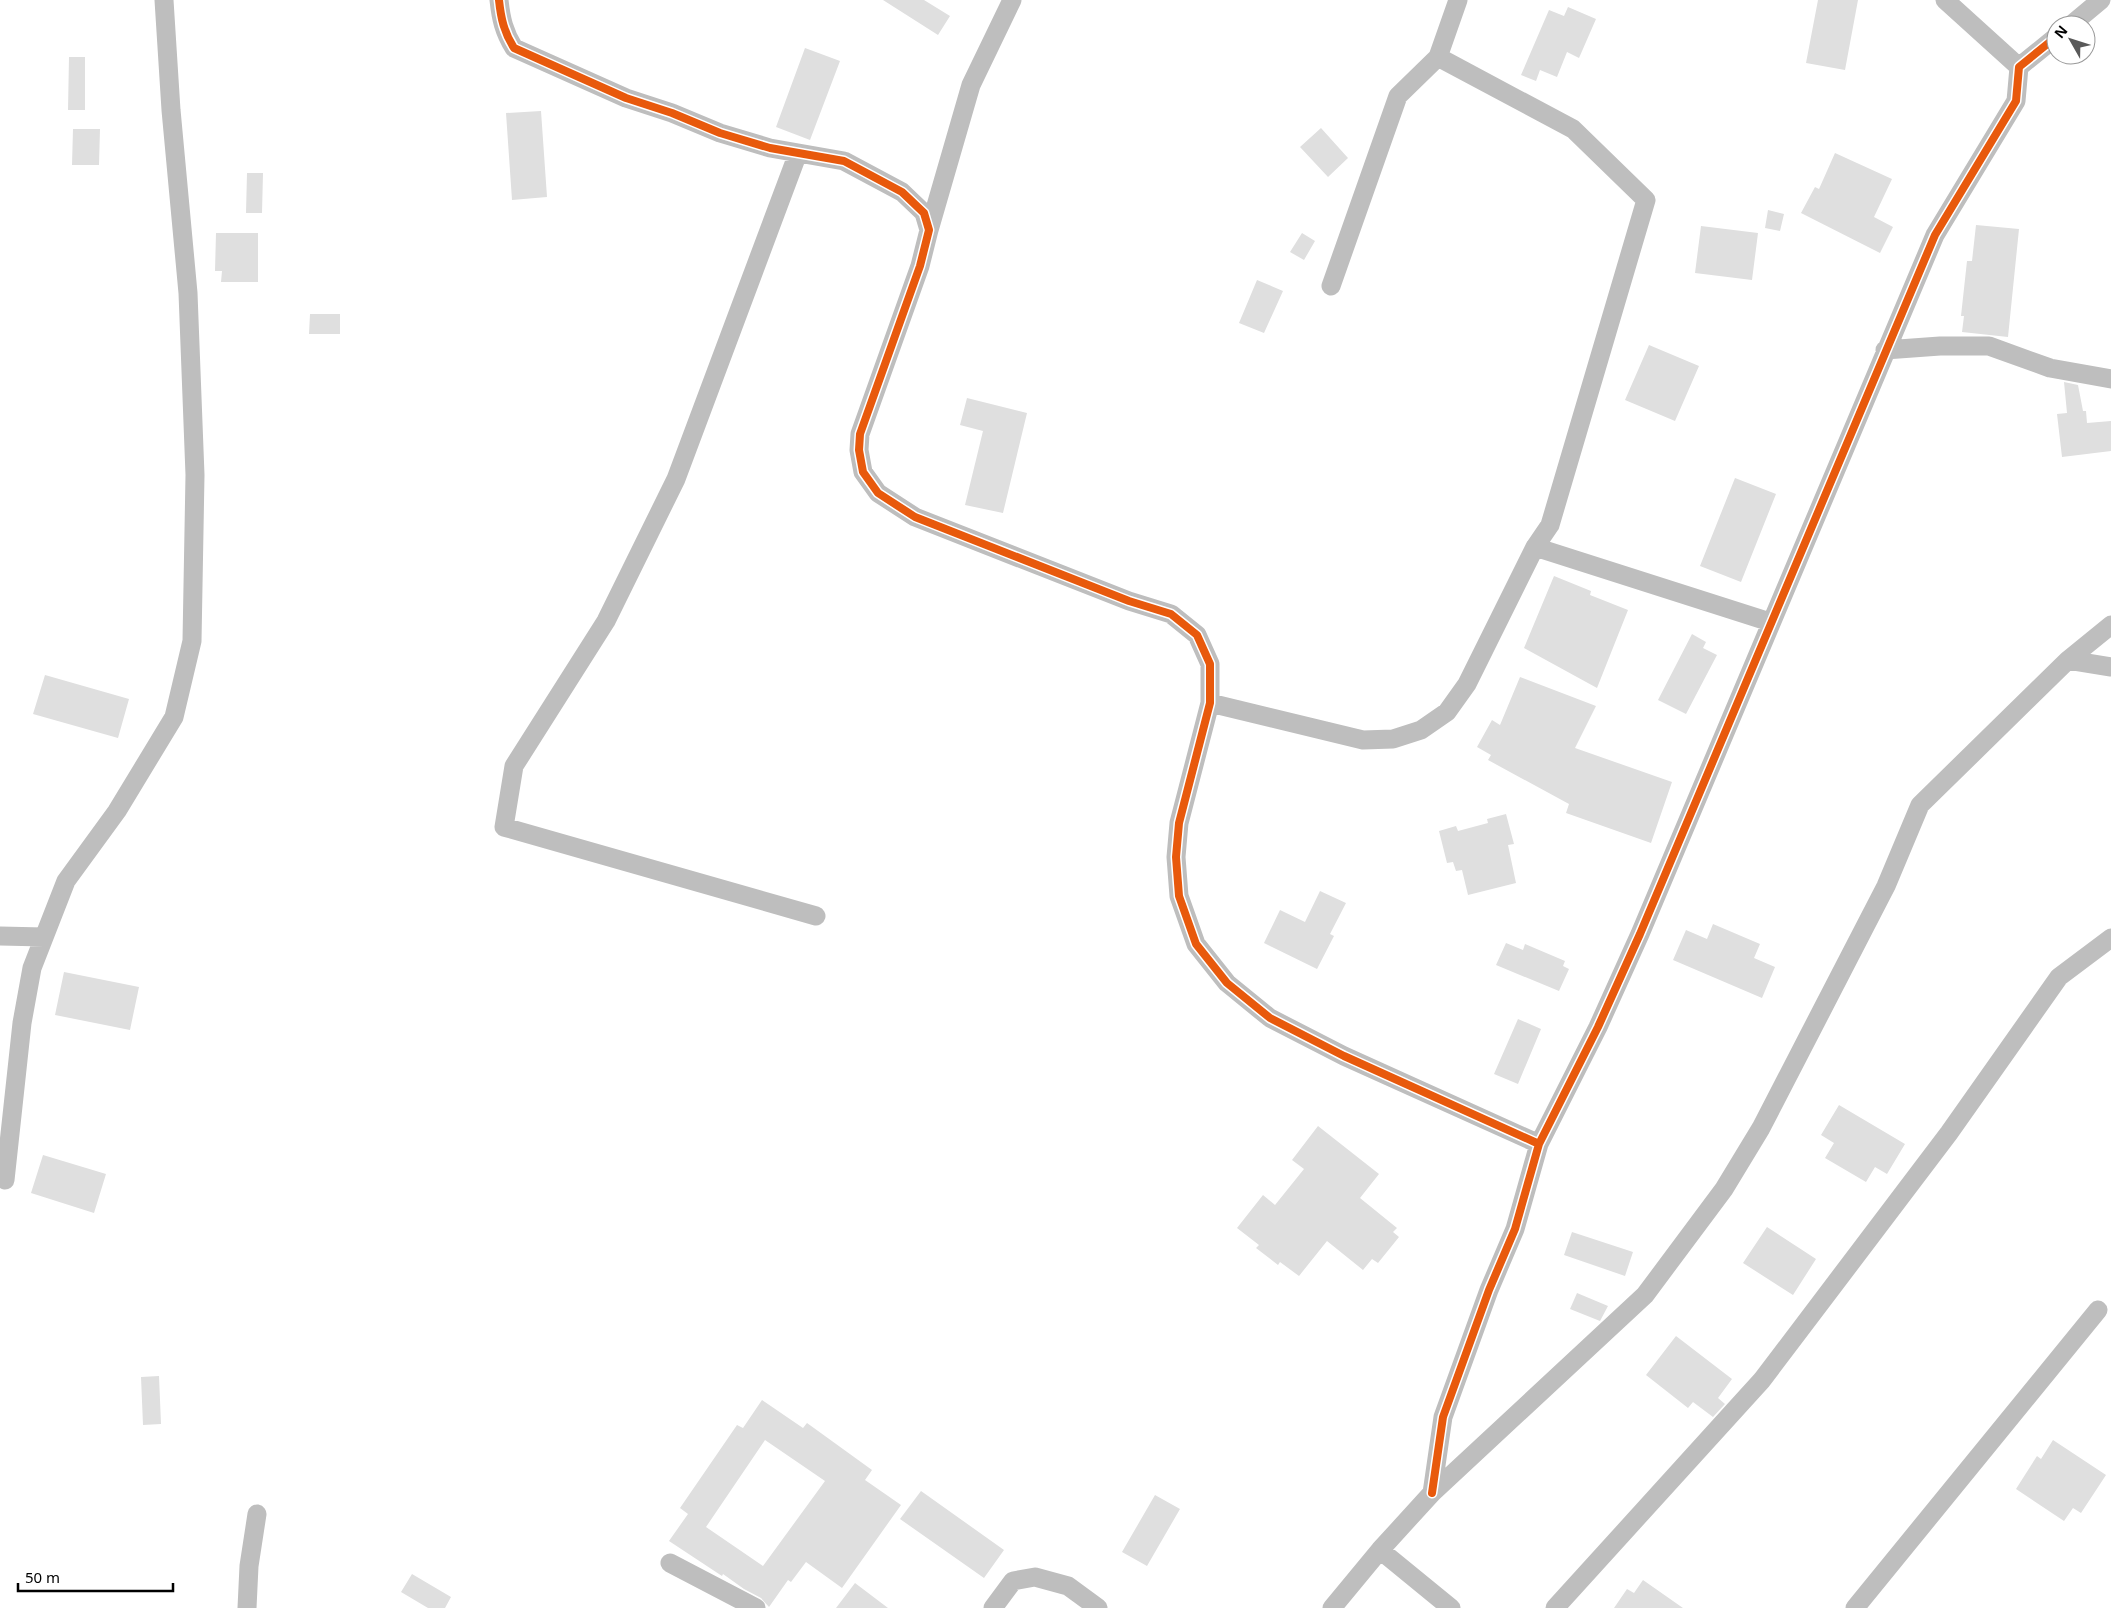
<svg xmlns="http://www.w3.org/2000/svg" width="2111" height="1608" font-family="'Noto Sans',sans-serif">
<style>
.building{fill:#dfdfdf;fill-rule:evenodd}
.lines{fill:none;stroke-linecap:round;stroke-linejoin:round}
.minor{stroke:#bebebe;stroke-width:19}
.cycleway-casing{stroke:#fff;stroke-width:11}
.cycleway{stroke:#e8590c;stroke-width:8}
</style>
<rect width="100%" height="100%" fill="#fff"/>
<path class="building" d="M883 0H924L950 16 938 35Z
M1818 0H1858L1845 70 1806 63Z
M1568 7 1596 19 1579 58 1567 52 1557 77 1540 70 1536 81 1521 75 1549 10 1564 16Z
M805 48 840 61 810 140 776 127Z
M69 57H85V110H68Z
M541 111 547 197 512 200 506 113Z
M1321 128 1348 158 1328 177 1300 147Z
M73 129H100L99 165H72Z
M1835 153 1892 179 1874 217 1893 227 1880 253 1801 213 1815 187 1819 189Z
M247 173H263L262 213H246Z
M1768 210 1784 214 1780 231 1765 228Z
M1976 225 2019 229 2008 337 1962 332 1964 316H1961L1967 261H1972Z
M1701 226 1758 233 1752 280 1695 273Z
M216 233H258V282H221L222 271H215Z
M1302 233 1315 241 1304 260 1290 252Z
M1257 280 1283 291 1264 333 1239 323Z
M310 314H340V334H309Z
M1649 345 1699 366 1675 421 1625 400Z
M2064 382 2078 385 2083 411H2086L2087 423 2111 421V451L2062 457 2057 414 2067 413Z
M967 398 1027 413 1003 513 965 505 983 431 960 425Z
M1735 478 1776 494 1741 582 1700 566Z
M1554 576 1591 591 1590 595 1628 610 1597 688 1524 648Z
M1692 634 1706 642 1703 648 1717 655 1686 714 1658 700Z
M45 675 129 699 118 738 33 714Z
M1520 677 1596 706 1575 748 1672 782 1651 843 1566 813 1569 804 1488 760 1491 755 1477 747 1492 720 1500 725Z
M1506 814 1514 844 1508 845 1516 883 1468 895 1462 870 1456 871 1453 862 1447 863 1439 831 1456 826 1458 831 1488 823 1487 819Z
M1320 891 1346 903 1330 934 1334 936 1317 969 1264 943 1280 910 1305 922Z
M1713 924 1760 944 1754 958 1775 967 1762 998 1673 960 1686 930 1707 939Z
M1506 943 1523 950 1525 944 1565 961 1563 966 1569 969 1559 991 1496 965Z
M64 972 139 987 130 1030 55 1015Z
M1518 1019 1541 1029 1518 1084 1494 1074Z
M1839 1105 1905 1144 1887 1174 1875 1167 1866 1182 1825 1158 1834 1143 1821 1135Z
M1318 1126 1379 1174 1360 1198 1397 1228 1393 1232 1399 1237 1378 1263 1372 1259 1363 1270 1327 1241 1299 1276 1280 1262 1278 1265 1256 1248 1259 1245 1237 1228 1263 1195 1275 1205 1304 1169 1292 1160Z
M43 1155 106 1174 94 1213 31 1193Z
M1767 1227 1816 1259 1793 1295 1743 1263Z
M1572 1232 1633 1252 1625 1276 1564 1255Z
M1577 1293 1608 1306 1600 1321 1570 1309Z
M1676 1336 1732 1379 1718 1398 1725 1404 1713 1417 1693 1402 1688 1408 1646 1375Z
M159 1376 161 1424 143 1425 141 1377Z
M762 1400 803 1428 807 1423 872 1470 865 1480 901 1505 842 1588 806 1562 791 1582 788 1580 769 1607 761 1598 744 1589 723 1574 722 1576 669 1541 688 1514 680 1508 737 1425 743 1428ZM765 1440 825 1481 763 1566 706 1527Z
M2053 1440 2106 1475 2081 1513 2073 1508 2064 1521 2016 1489 2037 1456 2041 1459Z
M921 1491 1004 1550 984 1578 900 1519Z
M1155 1495 1180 1509 1147 1566 1122 1552Z
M412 1574 451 1597 445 1608H428L401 1592Z
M1643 1580 1683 1608H1614L1627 1589 1634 1593Z
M855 1583 888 1608H836Z"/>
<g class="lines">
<path class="minor" d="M499 0C501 19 504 32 514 48L626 98 672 113 720 133 770 148 844 161 902 192 924 213 929 230 920 266 860 434 859 450 863 472 878 493 915 517 1129 601 1171 614 1197 635 1210 664V703L1179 823 1176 857 1179 896 1196 944 1227 983 1270 1018 1344 1056 1539 1144
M1945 0 2019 67
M2071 25 2101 0
M798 153 676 479 606 621 514 766 504 827 816 916
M929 230 971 85 1012 0
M1331 286 1398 96 1438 57 1458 0
M1885 350 1940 346H1989L2050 368 2111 379
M1535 547 1770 622
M2068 660 2111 667
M1210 703 1363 740 1393 739 1421 730 1447 712 1467 684 1535 547 1550 525 1646 200 1573 129 1438 57
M0 936 44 937
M5 1180 22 1023 32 968 66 881 117 811 174 717 192 641 195 475 188 293 171 110 164 0
M1432 1493 1443 1417 1489 1290 1515 1229 1539 1144 1598 1027 1640 934 1935 235 2016 101 2019 67 2056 37
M1380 1550 1451 1608
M670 1563 756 1608
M247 1608 249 1566 257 1514
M993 1608 1013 1581 1035 1577 1068 1586 1098 1608
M1332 1608 1380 1550 1432 1493 1645 1295 1724 1189 1761 1128 1886 886 1920 805 2068 660 2111 625
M1555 1608 1762 1380 1949 1133 2059 977 2111 938
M1855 1608 2098 1310"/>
<defs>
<path id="cycleway" d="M499 0C501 19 504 32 514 48L626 98 672 113 720 133 770 148 844 161 902 192 924 213 929 230 920 266 860 434 859 450 863 472 878 493 915 517 1129 601 1171 614 1197 635 1210 664V703L1179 823 1176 857 1179 896 1196 944 1227 983 1270 1018 1344 1056 1539 1144
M1432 1493 1443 1417 1489 1290 1515 1229 1539 1144 1598 1027 1640 934 1935 235 2016 101 2019 67 2056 37"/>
</defs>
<use href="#cycleway" class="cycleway-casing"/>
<use href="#cycleway" class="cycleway"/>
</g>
<g transform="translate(2071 40) rotate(309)"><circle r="24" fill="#ffffff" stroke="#999999"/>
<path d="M0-4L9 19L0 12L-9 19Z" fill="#595959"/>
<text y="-8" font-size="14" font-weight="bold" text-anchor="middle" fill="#000000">N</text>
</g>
<path d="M18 1583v8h155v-8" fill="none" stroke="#000000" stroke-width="2.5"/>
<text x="25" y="1583" font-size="15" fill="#000000" stroke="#ffffff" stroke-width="4" paint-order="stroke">50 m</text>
</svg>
